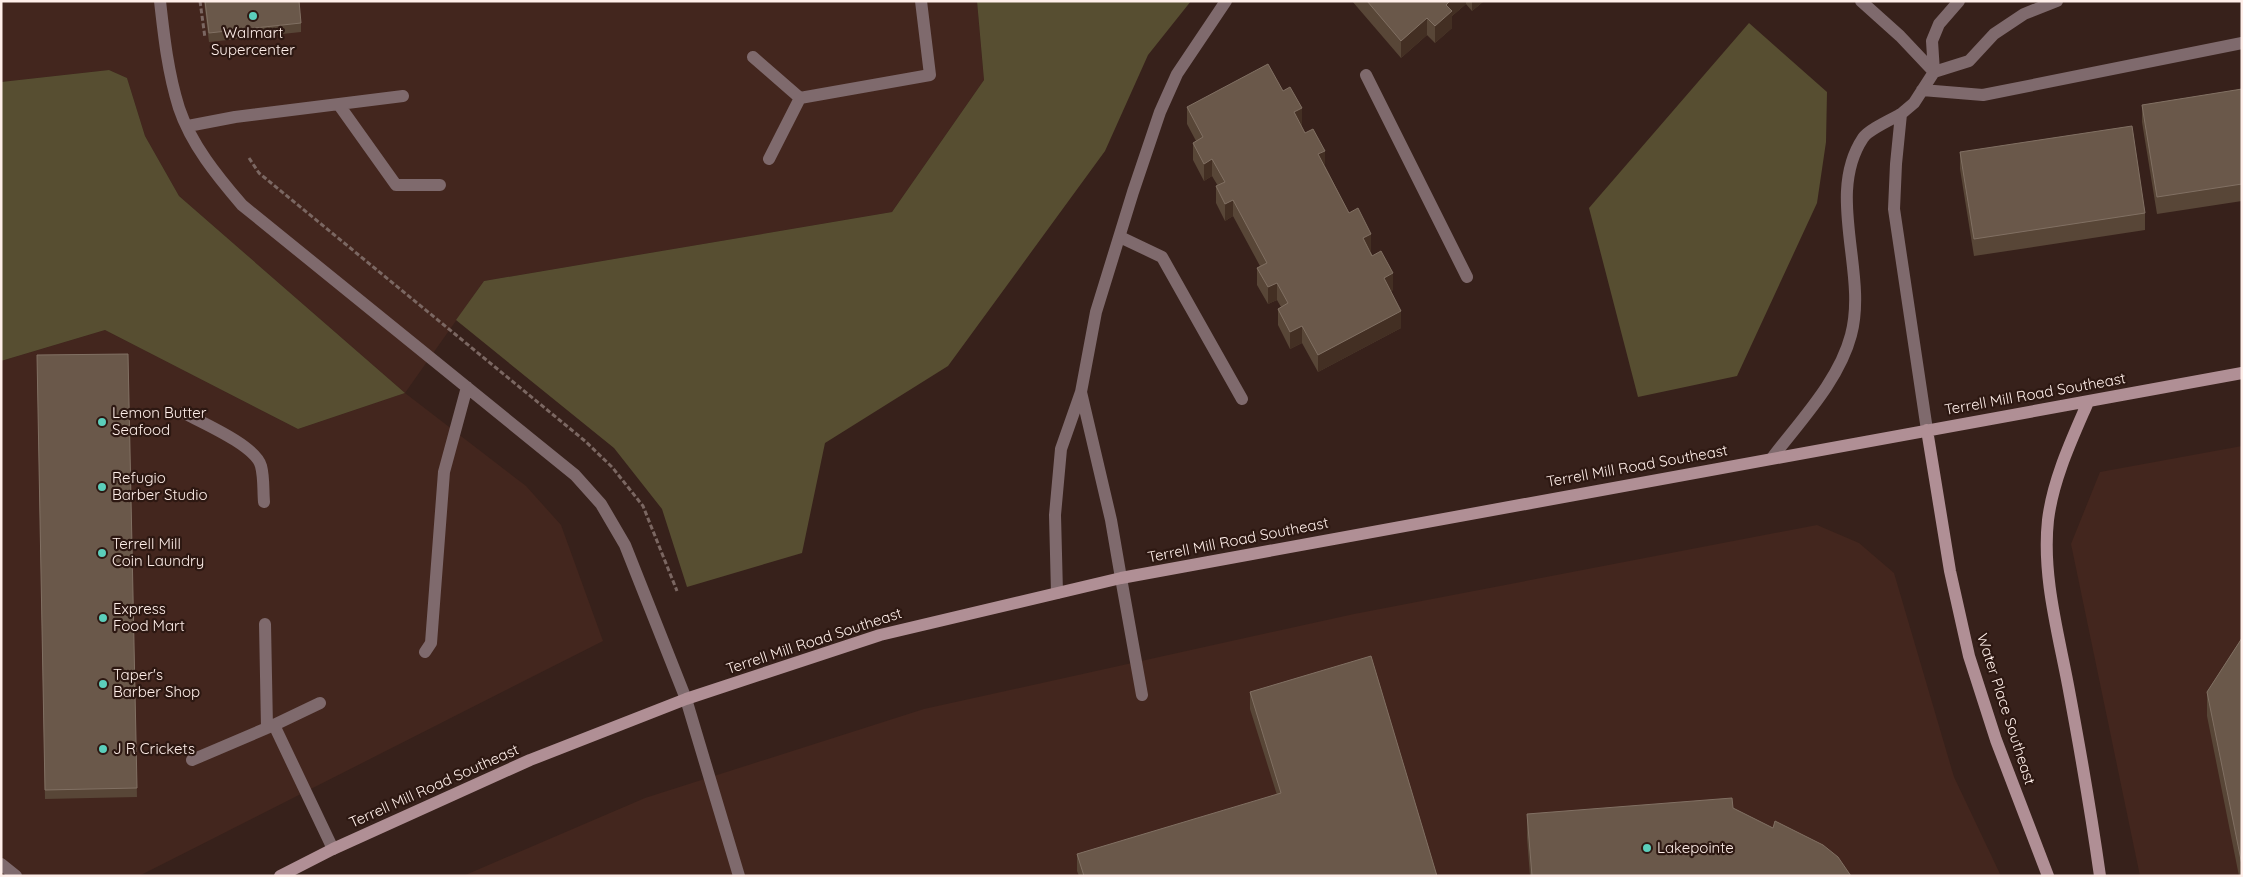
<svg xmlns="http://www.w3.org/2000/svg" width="2243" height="877" font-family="Quicksand,sans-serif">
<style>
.built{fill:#43261e}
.green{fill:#574e31}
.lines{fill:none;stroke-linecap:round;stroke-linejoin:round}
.path{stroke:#7b6762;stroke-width:3;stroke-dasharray:5 2.5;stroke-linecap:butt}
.lane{stroke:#7f6a6d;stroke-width:12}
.street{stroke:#7f6a6d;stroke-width:12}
.secondary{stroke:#b08f95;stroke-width:12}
.wall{fill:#584637}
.shaded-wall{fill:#432f23}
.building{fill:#6a584a;stroke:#817063}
.poi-dot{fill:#5bcebb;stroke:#2d1812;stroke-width:2}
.labels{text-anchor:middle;stroke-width:4.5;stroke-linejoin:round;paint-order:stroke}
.poi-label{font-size:15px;fill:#ffefea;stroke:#2d1812;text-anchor:start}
.street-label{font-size:15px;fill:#ffefea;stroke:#2d1812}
</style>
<rect width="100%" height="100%" fill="#37211b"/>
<path class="built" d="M1 1H977L984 80 892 212 484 281 405 393 526 486 561 525 603 641 139 876H1V361L105 330 298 429 405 393 179 196 145 136 127 78 109 70 1 82Z
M2242 446V876H2140L2071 544 2100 472Z
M1817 525 1859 543 1894 573 1954 777 2001 876H463L645 798 924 709 1354 614Z"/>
<path class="green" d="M977 1H1191L1148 55 1105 151 948 366 825 443 802 553 687 587 662 509 614 448 456 320 484 281 892 212 984 80Z
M1749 23 1827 92 1826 142 1817 203 1737 376 1638 397 1589 208Z
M109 70 127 78 145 136 179 196 405 393 298 429 105 330 1 361V82Z"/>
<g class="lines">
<path class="path" d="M200 1 205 38
M249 158 259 173 585 441 612 467 643 506 677 591"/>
<path class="lane" d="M160 1C164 37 168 73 179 108 191 144 217 176 242 205L575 475 601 504 625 545 686 699 739 876
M1861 1 1900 36 1934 72
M753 57 800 98
M1934 72 1969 61 1994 34 2024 14 2057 1
M1366 75 1467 277
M1922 90 1983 95 2242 43
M800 98 930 75 921 1
M339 105 396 185H440
M188 126 235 117 403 96
M769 159 800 98
M1120 237 1162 257 1242 399
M184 413C203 423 256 446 261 466 264 477 263 490 264 502
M1927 430 1894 209 1896 164 1901 114 1914 103 1934 72 1932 41 1939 24 1959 1
M1772 458C1800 421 1839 381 1851 335 1868 272 1825 195 1863 138 1868 130 1892 119 1901 114
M1121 578 1142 695
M265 624 267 728
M425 652 431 643 444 472 467 387
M274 725 333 849
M192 760 274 725 320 703
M1 864 16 876"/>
<path class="street" d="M1081 392 1111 520 1121 578
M1057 593 1055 515 1061 449 1081 392 1096 312 1133 192 1160 112 1177 74 1226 1"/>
<path class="secondary" d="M2088 402C2072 439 2053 479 2048 520 2042 575 2058 632 2068 685 2080 749 2091 812 2100 876
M1927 430 1950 571 1969 656 1996 740 2048 876
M280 876 333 849 530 760 686 699 880 635 1121 578 2242 373"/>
</g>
<path class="wall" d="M204 1H299L301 23V32L209 42Z
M1352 1H1484L1472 11 1466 4 1452 16V28L1435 43 1427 35 1401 58Z
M2242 89V201L2157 214 2142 122V105Z
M1187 107 1302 125 1301 126 1325 166 1349 213 1371 251H1370L1393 290 1391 291 1401 328 1318 372 1302 343 1290 349 1278 325V309L1281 307 1277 300 1268 304 1257 285V268L1260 266 1233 216 1225 221 1216 203V186H1218L1212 176 1204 181 1193 160V143L1196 141 1187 124Z
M1960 152 2145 213V230L1974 256 1960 169Z
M128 354 137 797 45 799 37 355Z
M2242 638V876H2239L2207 716V692Z
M1250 692 1437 876H1079L1077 871V854L1277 795 1250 709Z
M1733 808 1773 828 1851 876H1530L1527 838V814Z"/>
<path class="shaded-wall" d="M1450 1H1466V4L1452 16V28L1435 43V26L1446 5Z
M1472 1H1484L1472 11Z
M1427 18V35L1401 58V41Z
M1302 108V125L1294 129V112Z
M1325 151V168L1318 154Z
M1212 159V176L1204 181V164Z
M1233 200V216L1225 221V204Z
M1371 234V251L1363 255V238Z
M1393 273V290L1384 294V278Z
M1277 283V300L1268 304V287Z
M1401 311V328L1318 372V355Z
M1302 326V343L1290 349V332Z"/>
<path class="building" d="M205 1H299L301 23 209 33Z
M1367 1H1450L1446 5 1452 11 1435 26 1427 18 1401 41Z
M1268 64 1283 91 1290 87 1302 108 1294 112 1305 133 1313 129 1325 151 1318 154 1349 213 1358 208 1371 234 1363 238 1372 256 1381 251 1393 273 1384 278 1401 311 1318 355 1302 326 1290 332 1278 309 1288 303 1277 283 1268 287 1257 268 1267 263 1233 200 1225 204 1216 186 1225 182 1212 159 1204 164 1193 143 1203 137 1187 107Z
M2242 89V184L2157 197 2142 105Z
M2132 126 2145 213 1974 239 1960 152Z
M128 354 137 788 45 790 37 355Z
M2242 638V865L2207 692Z
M1371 656 1437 876H1084L1077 854 1281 793 1250 692Z
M1732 798 1733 808 1773 828 1775 821 1823 845 1838 857 1851 876H1532L1527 814Z"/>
<g class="poi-dot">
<circle cx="253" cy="16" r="5"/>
<circle cx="102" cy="422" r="5"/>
<circle cx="102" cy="487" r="5"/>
<circle cx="102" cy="553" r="5"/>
<circle cx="103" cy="618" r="5"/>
<circle cx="103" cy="684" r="5"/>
<circle cx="103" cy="749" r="5"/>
<circle cx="1647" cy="848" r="5"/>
</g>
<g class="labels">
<g class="poi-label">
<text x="253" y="38" text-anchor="middle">Walmart<tspan x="253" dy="17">Supercenter</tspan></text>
<text x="112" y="418">Lemon Butter<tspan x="112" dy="17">Seafood</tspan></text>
<text x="112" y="483">Refugio<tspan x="112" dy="17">Barber Studio</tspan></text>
<text x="112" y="549">Terrell Mill<tspan x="112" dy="17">Coin Laundry</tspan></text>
<text x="113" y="614">Express<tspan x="113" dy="17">Food Mart</tspan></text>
<text x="113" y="680">Taper's<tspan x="113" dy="17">Barber Shop</tspan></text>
<text x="113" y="754">J R Crickets</text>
<text x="1657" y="853">Lakepointe</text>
</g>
<g class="street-label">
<text transform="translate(2035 394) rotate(-10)" y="5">Terrell Mill Road Southeast</text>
<text transform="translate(1637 466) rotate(-10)" y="5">Terrell Mill Road Southeast</text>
<text transform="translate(1238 540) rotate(-11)" y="5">Terrell Mill Road Southeast</text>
<text transform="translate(814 641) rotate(-18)" y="5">Terrell Mill Road Southeast</text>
<text transform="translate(2006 709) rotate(72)" y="5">Water Place Southeast</text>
<text transform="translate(434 786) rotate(-24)" y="5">Terrell Mill Road Southeast</text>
</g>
</g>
<rect width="2243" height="877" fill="none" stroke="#ffefea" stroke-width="5"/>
</svg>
